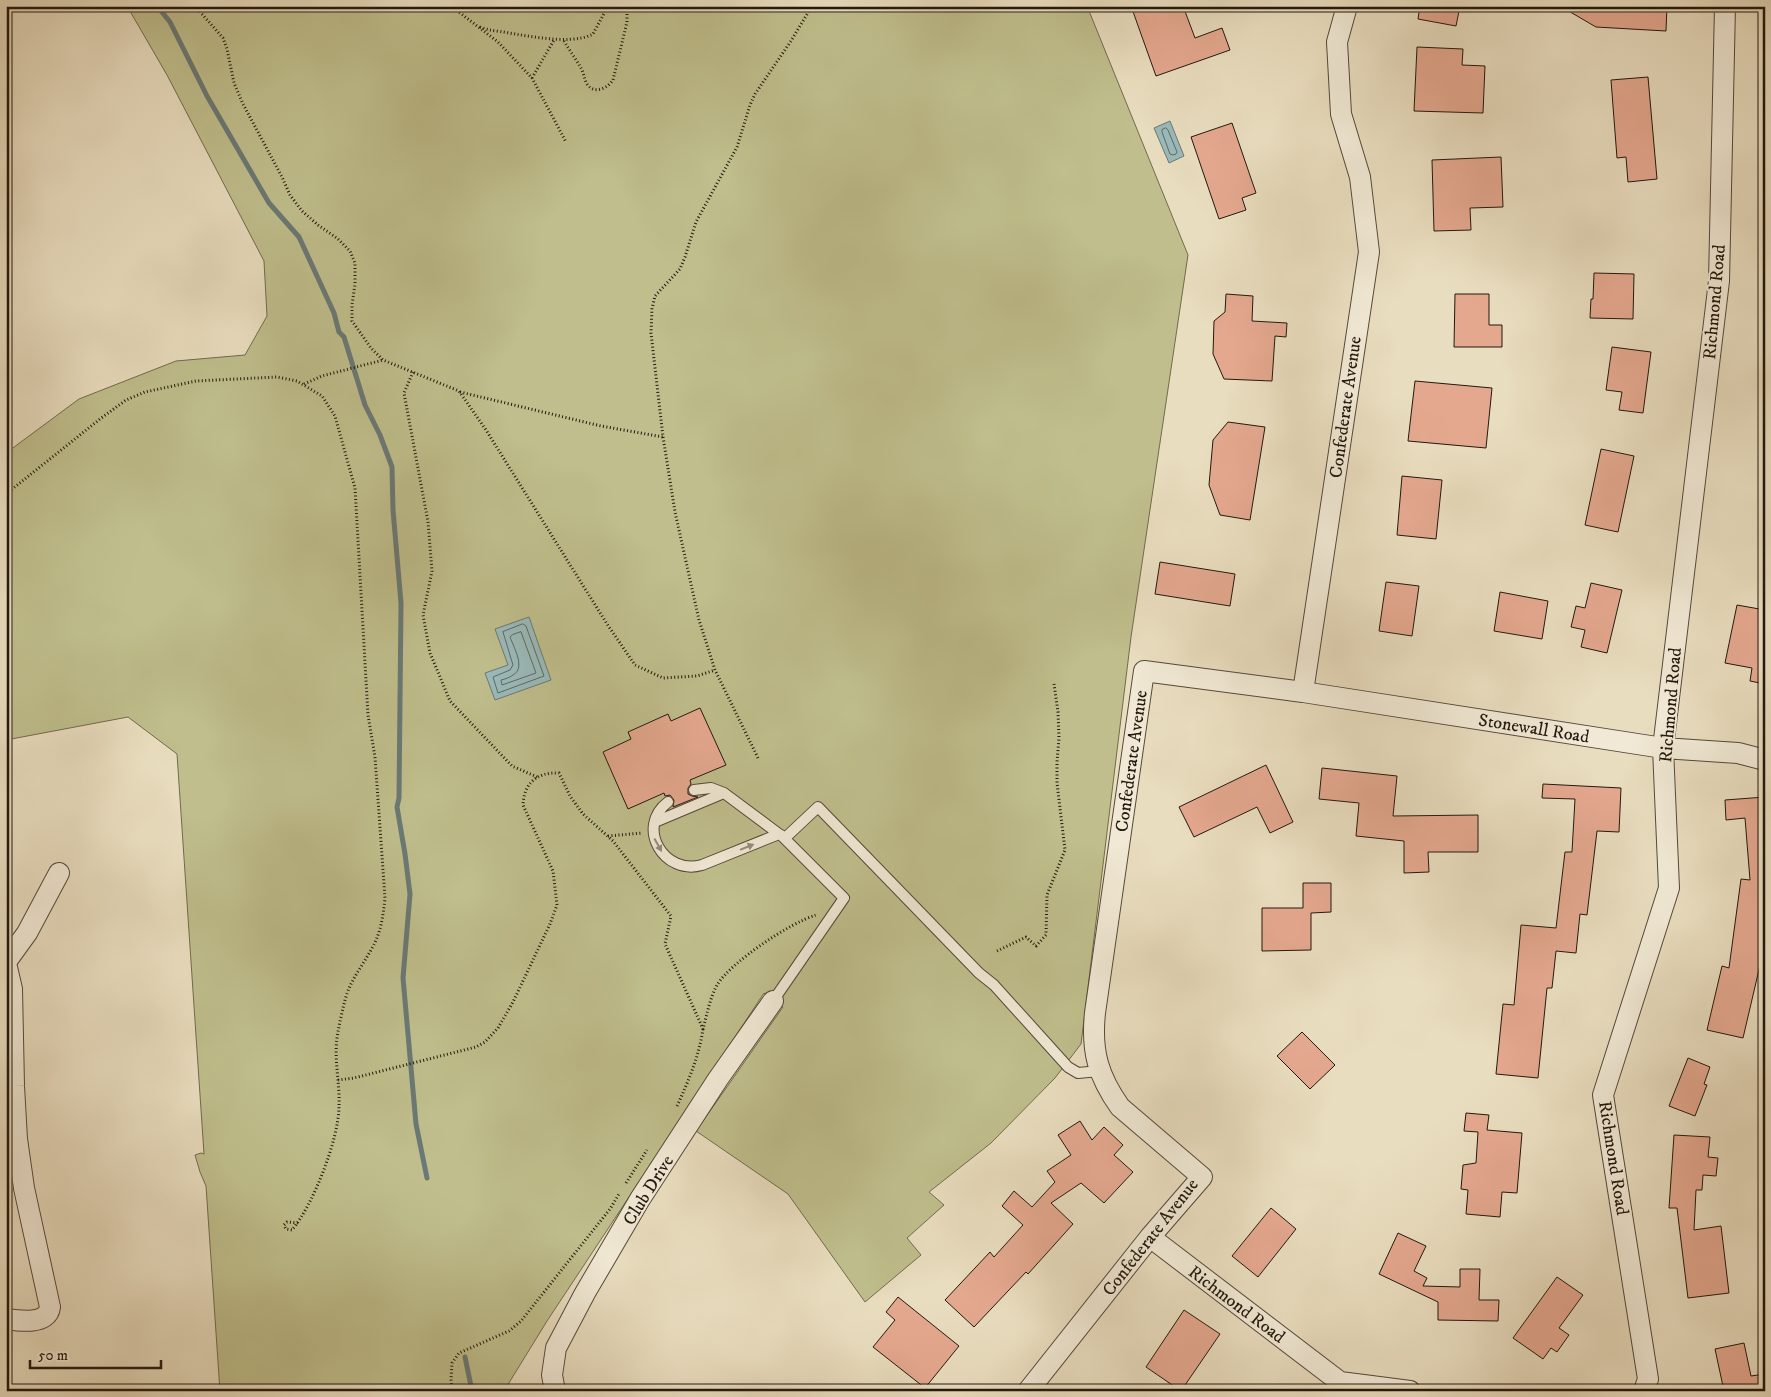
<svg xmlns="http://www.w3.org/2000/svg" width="1771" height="1397" font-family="'IM FELL DW Pica',serif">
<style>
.green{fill:#bfbe8c;stroke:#716b4d}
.water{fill:#9ababa;stroke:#6a7975}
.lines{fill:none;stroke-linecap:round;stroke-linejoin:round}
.shore{stroke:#5e6964;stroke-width:1}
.stream{stroke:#6a7975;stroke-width:5}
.building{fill:#e4a88f;stroke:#23180e}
.service-casing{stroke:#54493a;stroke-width:12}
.minor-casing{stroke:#54493a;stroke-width:22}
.path{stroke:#23180e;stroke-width:3;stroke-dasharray:1 2.5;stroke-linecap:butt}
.service{stroke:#f1e9d5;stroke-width:10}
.minor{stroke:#f1e9d5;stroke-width:20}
.oneway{fill:#948b7b}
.labels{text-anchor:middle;stroke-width:4;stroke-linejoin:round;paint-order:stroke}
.street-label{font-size:18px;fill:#23180e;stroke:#f1e9d5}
</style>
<rect width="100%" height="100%" fill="#e9ddbf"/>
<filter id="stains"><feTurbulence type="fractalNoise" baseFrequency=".004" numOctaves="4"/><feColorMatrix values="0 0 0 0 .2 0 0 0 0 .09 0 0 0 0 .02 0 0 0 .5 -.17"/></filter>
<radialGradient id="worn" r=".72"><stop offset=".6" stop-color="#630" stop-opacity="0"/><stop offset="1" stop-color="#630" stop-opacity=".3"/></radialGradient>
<path class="green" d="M127 6H1087L1188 255 1131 637 1081 1044 1055 1078 991 1143 929 1192 944 1205 907 1238 921 1255 865 1302 788 1194 696 1131 783 1007 764 993 547 1321 504 1391H220L206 1186 200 1172 195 1155 201 1153 204 1154 177 754 128 717 6 740V453L79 399 176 361 245 355 267 316 264 261 167 75Z"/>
<path class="water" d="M1170 121 1184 156 1169 163 1154 128Z
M529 617 551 680 495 700 485 673 508 665 495 629Z"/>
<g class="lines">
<path class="shore" d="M1166 128 1168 130 1177 152 1176 154 1173 155 1170 154 1162 132V130Z
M523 624 526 626 544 676 498 693 493 677 510 670 513 665 503 632Z
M521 632 536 673 502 685 501 680C505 679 509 678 513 675 526 668 514 648 510 637L512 635Z"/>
<path class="stream" d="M157 6 170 22 207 96 269 203 299 237 334 313 339 332 344 337 365 405 380 435 392 467 393 510 401 603 399 798 397 807 405 854 410 894 403 978 416 1124 427 1178
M465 1357 472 1391"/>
</g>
<path class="building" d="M1131 6H1183L1195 38 1222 28 1230 50 1156 76Z
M1420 6H1460L1456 26 1418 19Z
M1560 6H1667L1666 31 1596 27Z
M1417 47 1463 49 1462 65 1485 66 1483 113 1414 111Z
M1648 77 1657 179 1628 182 1626 157 1617 158 1611 80Z
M1232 123 1256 193 1242 198 1246 210 1219 219 1191 137Z
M1501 157 1503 207 1470 208 1471 230 1434 231 1432 160Z
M1594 273 1634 274 1633 319 1590 318 1591 299H1593Z
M1226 294 1253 296 1252 321 1287 323 1286 337 1275 336 1272 381 1224 379 1213 354 1214 321 1225 312Z
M1455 294H1489V325H1502V347H1454Z
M1612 347 1651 352 1643 413 1619 410 1622 392 1606 390Z
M1415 381 1492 388 1486 448 1408 441Z
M1228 422 1265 427 1250 520 1220 515 1209 485 1213 440Z
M1601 449 1634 456 1618 532 1585 525Z
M1402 476 1442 480 1436 539 1397 535Z
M1160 562 1235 574 1230 606 1155 594Z
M1386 582 1419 586 1412 636 1379 631Z
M1591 583 1622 590 1607 653 1581 647 1585 630 1571 627 1576 606 1585 608Z
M1500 592 1548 601 1542 639 1494 631Z
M1737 605 1765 610 1761 637 1765 638V684L1750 681 1752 668 1725 663Z
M700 708 726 765 690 780 691 784 688 788V794L692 796 698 797 673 807 674 800 670 795 665 796 664 793 628 809 603 752 631 739 628 732 668 714 671 721Z
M1266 765 1293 822 1270 833 1257 807 1194 837 1179 807Z
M1322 768 1397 776 1393 816 1478 815V852H1428L1429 872 1404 873V841L1356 836 1359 803 1319 799Z
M1543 784 1621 788 1619 832 1597 831 1587 915 1580 914 1576 953 1556 951 1552 988H1547L1538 1078 1496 1074 1503 1004 1514 1005 1521 925 1556 928 1565 852H1572L1575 799 1542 798Z
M1765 797V961H1761L1743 1038 1707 1030 1722 966 1729 968 1741 879 1750 880 1745 818 1726 820 1725 800Z
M1303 883H1331V912L1311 913V950L1262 951V908H1303Z
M1302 1032 1335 1065 1310 1089 1277 1056Z
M1688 1058 1710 1067 1704 1084 1707 1085 1695 1116 1669 1106Z
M1466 1113 1489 1115 1487 1130 1522 1133 1517 1193 1502 1192 1500 1217 1466 1214 1468 1190 1461 1189 1463 1165 1476 1163 1478 1132 1464 1131Z
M1080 1121 1092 1140 1104 1127 1123 1145 1114 1155 1133 1172 1104 1203 1081 1183 1051 1203 1073 1224 1028 1274 1026 1272 974 1327 945 1300 990 1252 994 1257 1023 1225 1002 1206 1014 1191 1032 1207 1055 1182 1047 1171 1071 1155 1058 1135Z
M1674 1135 1710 1137 1708 1157 1718 1158 1716 1176 1703 1175 1702 1190H1696L1694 1230 1721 1226 1729 1293 1688 1298 1677 1208H1669Z
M1271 1208 1296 1229 1258 1277 1232 1256Z
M1398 1233 1426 1246 1414 1271 1427 1278 1423 1286 1460 1287V1269H1480L1479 1300H1499L1498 1321 1438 1320V1302L1379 1274Z
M1557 1277 1583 1295 1559 1328 1569 1335 1557 1352 1551 1348 1543 1359 1513 1338Z
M898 1297 959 1346 925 1388 873 1347 895 1320 886 1312Z
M1184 1310 1220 1334 1181 1391 1146 1367Z
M1744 1343 1751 1376 1765 1374V1391H1724L1715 1349Z"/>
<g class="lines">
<defs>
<path id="service" d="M668 802C635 827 664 876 702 865L779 834 724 793 711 788 694 790
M655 822 724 793
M785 838 818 807 979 973 994 985 1068 1067 1078 1073 1099 1071
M773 1001 844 898 781 835"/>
<path id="minor" d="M1303 692 1369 252 1360 177 1341 114 1337 42 1347 6
M6 962 27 933 59 873
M6 963 12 989 14 1086 17 1139 24 1188 50 1307C48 1325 20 1321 6 1319
M1150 1237 1340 1382 1410 1391
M555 1391 552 1375 556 1348 585 1293 640 1199 718 1079 773 1001
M1028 1391 1150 1237 1202 1177 1120 1107C1098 1076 1091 1051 1095 1013L1144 671 1303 692 1663 748 1738 753 1765 760
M1644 1391 1648 1379 1603 1095 1669 888 1663 748 1719 281 1725 6"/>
</defs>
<use href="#service" class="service-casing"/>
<use href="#minor" class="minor-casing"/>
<path class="path" d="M195 6 223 38 227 49 234 83 243 104 282 177 290 195 302 211 318 225 338 239 350 251 355 263V284L352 305V321L371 348 383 360 459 391 486 430 607 624 635 665 663 678 697 676 715 670
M451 6 498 42 532 78 566 142
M480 27 489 30C517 33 568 47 593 34L608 6
M564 41C569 50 576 59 581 68 584 73 584 79 587 84 594 95 608 88 613 80L627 22V6
M532 78 554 40
M413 372 404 393 428 522 432 571 423 615 430 653 450 701 512 766 537 777
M304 384 322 376 383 360
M460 392 601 426 663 437
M6 494 100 419 126 400 145 392 196 381 277 377 297 381 322 396 335 416 355 488 368 715 375 757 385 898C383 917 381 933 371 950 362 966 350 981 345 1000 342 1012 339 1025 337 1038 334 1060 340 1084 339 1106 339 1139 313 1205 292 1230L286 1229 284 1225 287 1222 298 1223
M758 758 715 670 699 620 675 512 663 437 651 333 652 309 655 296 680 269 685 257 696 222 737 147 750 105 755 94 791 41 812 6
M608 836 642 833
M997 951 1026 937 1036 946 1046 935 1047 895 1065 850 1057 783V762L1059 738 1058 712 1054 684
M338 1080 354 1078 476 1047 485 1042 498 1028 513 1002 550 924 557 905 553 871 523 805C524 783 537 772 559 773L570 796 583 814 613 841 671 916 665 944 703 1029C707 1014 710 998 717 985 732 961 790 923 816 915
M677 1106C689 1080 699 1056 703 1029
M626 1183 647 1150
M452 1391 451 1379 452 1363 459 1353 509 1331 521 1321 610 1209 619 1194"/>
<use href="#service" class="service"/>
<use href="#minor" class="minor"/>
</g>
<defs><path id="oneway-solid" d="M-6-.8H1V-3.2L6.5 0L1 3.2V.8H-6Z" transform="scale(1.25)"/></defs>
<g class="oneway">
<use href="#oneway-solid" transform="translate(658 845) rotate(61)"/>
<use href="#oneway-solid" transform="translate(747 847) rotate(-22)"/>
</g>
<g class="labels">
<g class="street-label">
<text transform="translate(1714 302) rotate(-85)" y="6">Richmond Road</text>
<text transform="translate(1345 407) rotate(-82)" y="6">Confederate Avenue</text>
<text transform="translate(1670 705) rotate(-85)" y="6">Richmond Road</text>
<text transform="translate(1534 728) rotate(9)" y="6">Stonewall Road</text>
<text transform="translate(1131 761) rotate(-82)" y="6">Confederate Avenue</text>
<text transform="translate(1614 1158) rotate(81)" y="6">Richmond Road</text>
<text transform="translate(648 1190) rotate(-58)" y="6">Club Drive</text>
<text transform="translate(1150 1237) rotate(-52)" y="6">Confederate Avenue</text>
<text transform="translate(1237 1304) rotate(37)" y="6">Richmond Road</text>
</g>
</g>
<rect width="1771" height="1397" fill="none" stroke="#e9ddbf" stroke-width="25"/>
<rect x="8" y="8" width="1756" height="1382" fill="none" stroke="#23180e" stroke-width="2.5"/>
<rect x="12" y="12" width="1746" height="1372" fill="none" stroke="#23180e"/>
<path d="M30 1360v8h131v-8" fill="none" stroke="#23180e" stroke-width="2.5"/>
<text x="38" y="1360" font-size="15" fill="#23180e" stroke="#f1e9d5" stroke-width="4" paint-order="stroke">50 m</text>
<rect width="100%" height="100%" filter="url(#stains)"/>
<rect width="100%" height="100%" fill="url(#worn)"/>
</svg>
